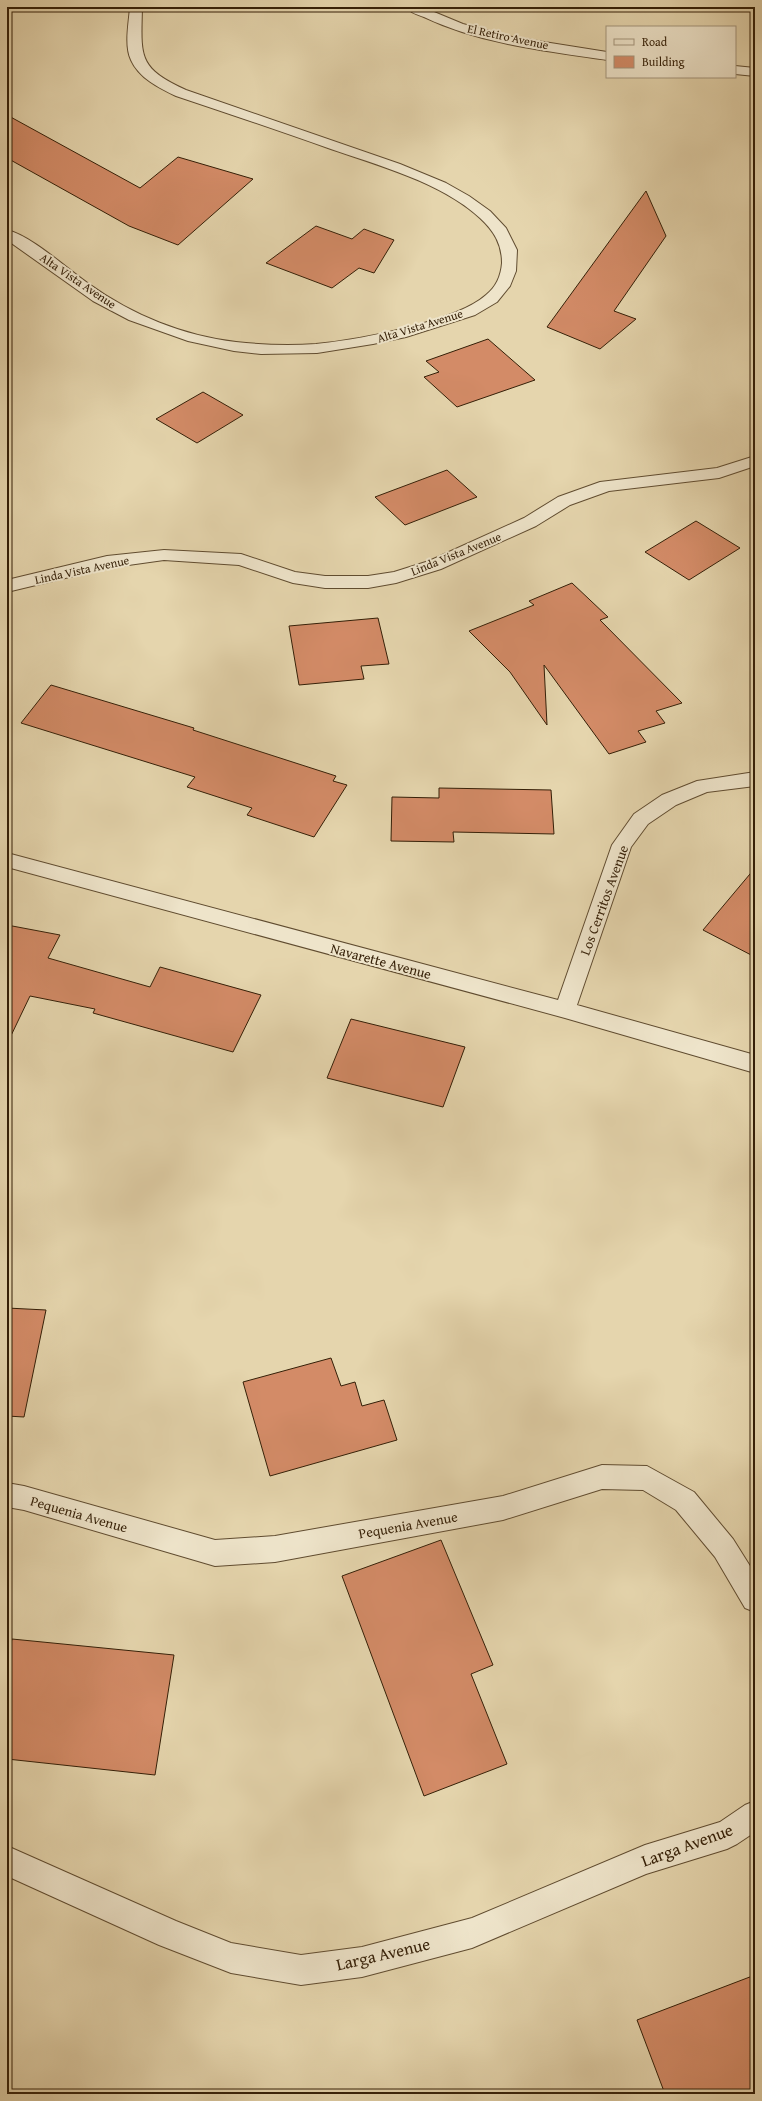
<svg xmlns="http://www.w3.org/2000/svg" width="762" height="2101" font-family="'Gentium Book Plus',serif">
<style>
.building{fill:#d38b67;stroke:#341f07}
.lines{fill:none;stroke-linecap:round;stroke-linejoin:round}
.minor-casing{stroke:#604c30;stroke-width:2}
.minor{fill:#eee4ca;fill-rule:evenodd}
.labels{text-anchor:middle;stroke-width:4;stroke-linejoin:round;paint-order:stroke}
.far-street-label{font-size:12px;fill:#341f07;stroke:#eee4ca}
.street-label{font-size:14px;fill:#341f07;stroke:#eee4ca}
.near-street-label{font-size:17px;fill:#341f07;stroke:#eee4ca}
</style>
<rect width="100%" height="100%" fill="#e5d5ad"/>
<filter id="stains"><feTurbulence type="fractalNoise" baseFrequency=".005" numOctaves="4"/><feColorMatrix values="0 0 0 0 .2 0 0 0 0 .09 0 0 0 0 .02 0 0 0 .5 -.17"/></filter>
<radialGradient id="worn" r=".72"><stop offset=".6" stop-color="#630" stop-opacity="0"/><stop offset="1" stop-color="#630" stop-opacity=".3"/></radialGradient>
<path class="building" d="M7 115 140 188 178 157 253 179 178 245 129 226 7 158Z
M646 191 666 236 614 311 636 319 600 349 547 327Z
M316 226 352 239 364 229 394 240 374 273 359 268 332 288 266 263Z
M488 339 535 380 457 407 424 377 439 372 426 361Z
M203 392 243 415 197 443 156 419Z
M447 470 477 497 405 525 375 497Z
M696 521 740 548 689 580 645 552Z
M572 583 608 617 600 620 682 703 656 711 665 723 638 731 646 742 609 754 544 665 547 725 510 672 469 631 534 605 529 601Z
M378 618 389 664 361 666 364 679 299 685 289 626Z
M51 685 194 728 193 730 336 776 333 781 347 785 314 837 247 815 252 808 187 787 195 777 21 723Z
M439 788 551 790 554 834 453 832 454 842 391 841 392 797 439 798Z
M755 868V957L703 930Z
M7 925 60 935 48 958 150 987 160 967 261 995 233 1052 93 1013 95 1009 30 996 7 1044Z
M351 1019 465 1047 443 1107 327 1078Z
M7 1308 46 1310 24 1417 7 1416Z
M331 1358 341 1386 355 1382 362 1406 384 1400 397 1440 270 1476 243 1382Z
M441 1540 493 1665 471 1674 507 1764 424 1796 342 1576Z
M12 1639 174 1655 155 1775 7 1759V1660Z
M755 1975V2094H665L637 2020Z"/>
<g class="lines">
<defs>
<path id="minor" d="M130 7H142C141 56 137 68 186 90L400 164 446 183 469 196 490 211 506 228 517 250 516 271 510 286 497 302 475 315 406 337 373 344 317 353 261 354 234 351 188 341 129 320 93 301 7 240V230C32 236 67 269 89 284 132 315 184 336 236 342 263 345 289 346 316 344 357 340 456 322 486 295 496 287 501 276 502 263 502 244 494 231 480 218 441 182 377 165 328 148 277 130 227 113 176 96 159 88 139 78 131 60 124 46 129 22 130 7Z
M406 7H422L463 24 507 36 607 52V60C546 51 481 44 424 17 418 15 409 12 406 7Z
M735 66 755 68V76L735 74Z
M755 456V466L719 478 609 491 570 505 536 526 441 569 396 583 368 588H325L293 583 239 565 164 560 107 568 7 592V580L107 556 164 550 241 554 295 572 325 576H368L394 572 429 561 524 518 558 497 600 482 717 468Z
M755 772V786L707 792 676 805 648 824 631 847 577 1005 755 1055V1073L565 1018 7 867V853L558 1000 612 845 634 814 662 795 697 781Z
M602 1465 647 1466 694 1492 733 1539 755 1574V1612L745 1608 715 1557 676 1510 643 1490 602 1489 503 1520 275 1562 215 1566 24 1510 7 1507V1483L24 1486 215 1540 275 1536 503 1496Z
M755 1801V1832L737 1844 727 1849 646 1874 472 1948 362 1977 301 1985 231 1973 159 1945 7 1876V1846L176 1921 231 1943 301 1955 362 1947 472 1918 645 1845 720 1822 745 1805Z"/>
</defs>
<use href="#minor" class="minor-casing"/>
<use href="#minor" class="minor"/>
</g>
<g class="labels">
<g class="far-street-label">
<text transform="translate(508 37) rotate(12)" y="4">El Retiro Avenue</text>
<text transform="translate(78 281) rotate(34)" y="4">Alta Vista Avenue</text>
<text transform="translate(420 326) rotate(-17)" y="4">Alta Vista Avenue</text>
<text transform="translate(456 554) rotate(-22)" y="4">Linda Vista Avenue</text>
<text transform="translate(82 570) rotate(-12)" y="4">Linda Vista Avenue</text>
</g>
<g class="street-label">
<text transform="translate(604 900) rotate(-70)" y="5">Los Cerritos Avenue</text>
<text transform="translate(381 961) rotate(15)" y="5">Navarette Avenue</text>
<text transform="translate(79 1514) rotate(16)" y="5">Pequenia Avenue</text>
<text transform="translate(408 1525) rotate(-10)" y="5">Pequenia Avenue</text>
</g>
<g class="near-street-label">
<text transform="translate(687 1845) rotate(-20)" y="6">Larga Avenue</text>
<text transform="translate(383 1954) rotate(-13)" y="6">Larga Avenue</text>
</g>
</g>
<rect width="762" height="2101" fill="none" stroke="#e5d5ad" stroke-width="24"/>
<rect x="8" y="8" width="746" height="2085" fill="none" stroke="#341f07" stroke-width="2"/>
<rect x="12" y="12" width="738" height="2077" fill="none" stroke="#341f07"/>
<rect x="606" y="26" width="130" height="52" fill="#eee4ca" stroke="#a4957c"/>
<rect x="614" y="39" width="20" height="6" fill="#eee4ca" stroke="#a4957c"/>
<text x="642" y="46" font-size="12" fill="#341f07">Road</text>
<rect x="614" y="56" width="20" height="12" fill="#d38b67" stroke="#a4957c"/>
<text x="642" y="66" font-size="12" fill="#341f07">Building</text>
<rect width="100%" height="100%" filter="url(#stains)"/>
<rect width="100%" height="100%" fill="url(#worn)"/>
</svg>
